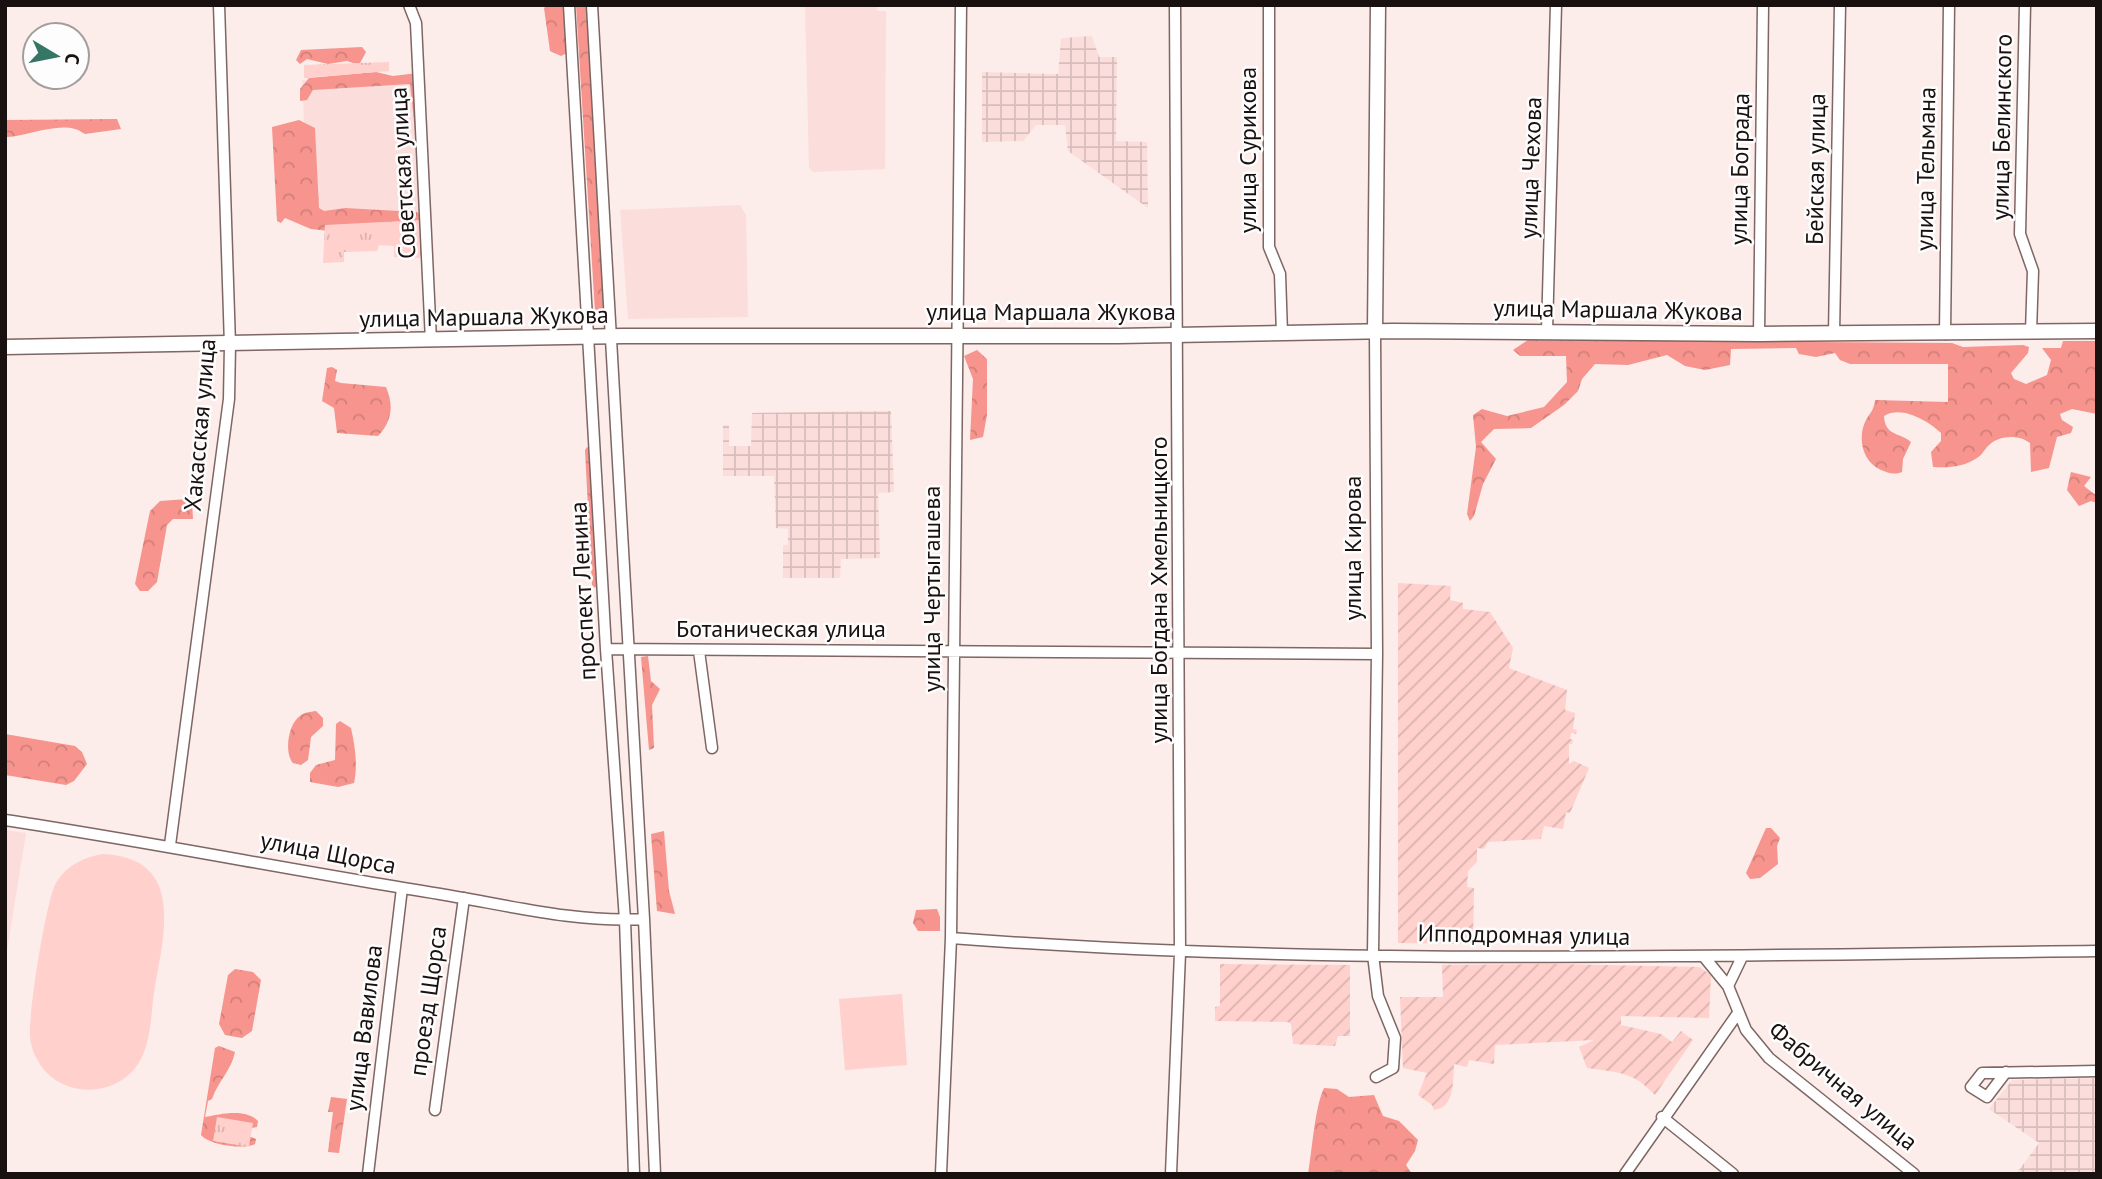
<svg xmlns="http://www.w3.org/2000/svg" width="2102" height="1179" font-family="'PT Sans',sans-serif">
<style>
.built{fill:#fbdedb}
.industrial{fill:url(#industrial-grid)}
.grass{fill:#ffd0cc}
.forest{fill:url(#forest-crowns)}
.park{fill:url(#park-tufts)}
.garden{fill:url(#garden-furrows)}
.lines{fill:none;stroke-linecap:round;stroke-linejoin:round}
.minor-casing{stroke:#7d6663;stroke-width:13}
.major-casing{stroke:#7d6663;stroke-width:17}
.minor{stroke:#fff;stroke-width:10}
.major{stroke:#fff;stroke-width:14}
.labels{text-anchor:middle;stroke-width:5;stroke-linejoin:round;paint-order:stroke}
.street-label{font-size:24px;fill:#191010;stroke:#fdfdfd}
</style>
<defs>
<pattern id="industrial-grid" width="8" height="8" patternUnits="userSpaceOnUse" patternTransform="scale(1.75)"><rect width="8" height="8" fill="#fbdedb"/><path d="M0 4h8M4 0v8" fill="none" stroke="#d7bdbb"/></pattern>
<pattern id="forest-crowns" width="20" height="18" patternUnits="userSpaceOnUse" patternTransform="scale(1.75)"><rect width="20" height="18" fill="#f6948d"/><path d="M2 6a3 3 0 1 1 6 0M12 15a3 3 0 1 1 6 0" fill="none" stroke="#d27f79"/></pattern>
<pattern id="park-tufts" width="24" height="20" patternUnits="userSpaceOnUse" patternTransform="scale(1.75)"><rect width="24" height="20" fill="#ffd0cc"/><path d="M3 7l-1-3M5 7V3M7 7l1-3M15 17l-1-3M17 17v-4M19 17l1-3" fill="none" stroke="#dab2ae"/></pattern>
<pattern id="garden-furrows" width="10" height="10" patternUnits="userSpaceOnUse" patternTransform="scale(1.75)"><rect width="10" height="10" fill="#ffd0cc"/><path d="M-1 1l2-2M0 10L10 0M9 11l2-2" fill="none" stroke="#dab2ae"/></pattern>
</defs>
<rect width="100%" height="100%" fill="#fcecea"/>
<path class="built" d="M805 5H877V11H886L885 169 813 172 809 168Z
M417 75 425 215 309 220 302 80Z
M740 205 746 215 748 317 628 319 620 210Z
M5 830 26 833 5 963Z"/>
<path class="industrial" d="M1092 36 1099 57H1117L1116 141 1147 142 1148 208 1068 151 1065 125H1036L1023 141 982 142V72L1058 74 1061 38Z
M891 411 894 492 878 493 880 558 841 559 840 578H783V545H788V529L776 528 774 476H723V425H729V446H751L752 413Z
M2097 1078V1174H2016L2039 1143 1989 1109 2012 1080Z"/>
<path class="grass" d="M104 854C187 859 163 937 154 992 151 1015 151 1044 138 1064 114 1100 57 1098 37 1059 33 1052 30 1043 30 1034 29 1011 46 900 56 883 67 865 84 857 104 854Z
M902 994 907 1065 845 1070 839 999Z"/>
<path class="forest" d="M547 5H566L569 52 561 56 550 51 544 8Z
M576 5H586L606 310 595 312Z
M362 47 366 52 359 65 347 61 328 64 307 59 300 64 296 60 301 50Z
M376 72 393 76 418 73V159L410 84 313 90 307 100 300 101V89L309 78Z
M117 119 121 129 85 134C65 118 30 136 7 137L5 173V120Z
M299 120 315 128 319 208 324 211 345 208 417 212C430 226 426 238 422 256L410 252 413 240 311 229 285 218 281 223 277 221 272 127Z
M1528 340 1952 343 1963 347 2023 345 2029 347 2028 353 2011 373 2014 379 2026 384 2047 375 2051 360 2042 348H2061L2063 341H2097V414L2072 409 2060 414 2062 420 2073 427 2071 433 2057 437 2049 468 2031 472 2030 443C2019 434 1998 435 1988 446 1984 450 1982 455 1977 458 1963 467 1949 468 1933 467L1931 452 1941 441V433C1928 421 1902 405 1884 416 1885 436 1899 432 1911 442L1903 459 1902 472C1894 475 1888 473 1881 470 1862 462 1857 437 1866 420 1870 413 1874 410 1875 400L1948 402V364H1850L1840 360 1835 353 1816 357 1799 354 1796 348 1731 349 1730 365 1705 370 1685 366 1667 355 1628 365 1595 364 1582 379 1578 391 1564 405 1531 428 1494 429 1481 442 1496 459 1483 484 1474 516 1470 521 1467 514 1476 447 1473 415 1482 409 1507 416 1544 407 1567 382 1566 356H1520L1513 350Z
M977 350 987 359V415L983 437 970 440 973 379 964 356Z
M332 367 337 370 335 381 341 383 386 387C394 406 392 421 378 436L337 433 334 408 322 401 327 368Z
M587 447 590 449 598 583 595 588 592 585 585 450Z
M2071 472 2091 477 2084 486 2097 496V503L2091 501 2079 506 2067 490Z
M188 499 192 502 193 519H173L167 525 157 582 148 591H140L135 584 150 511 160 501Z
M648 656 651 681 660 689 652 705 654 748 649 750 641 657Z
M316 711 323 718V726L311 737 308 760 301 765 293 763C284 753 288 724 300 716 304 712 310 712 316 711Z
M340 721 351 728C355 746 358 765 354 783L338 787 310 782V773L316 765 335 760 336 724Z
M5 734 75 746 82 752 87 764 74 781 66 785 5 775Z
M1766 828H1771L1780 838 1777 846 1778 864 1760 878 1750 879 1746 873Z
M664 831 669 891 675 914 657 911 651 834Z
M937 909 940 917V931H918L913 923 916 910Z
M235 969 253 972 261 980 252 1031 242 1038 225 1035 219 1024 228 975Z
M219 1046 235 1052C231 1071 218 1081 212 1099L208 1101 205 1117C221 1114 245 1108 258 1121L257 1127 252 1128 249 1136 256 1139 255 1144C244 1150 209 1145 201 1135L215 1048Z
M1324 1088 1337 1089 1349 1097 1374 1095 1383 1116 1399 1121 1418 1140 1415 1151 1406 1165 1412 1174H1308C1312 1151 1315 1106 1324 1088Z
M331 1097 347 1099 339 1153 328 1152 333 1112H328Z"/>
<path class="park" d="M389 62V71L304 78V65Z
M421 220 420 258 394 257V246L379 245 377 251 344 252V262L323 263 325 225Z
M217 1117 253 1123 249 1147 213 1141Z"/>
<path class="garden" d="M1398 583 1451 586 1450 600 1463 603V609L1490 612 1513 648 1509 668 1567 690 1565 710 1575 713 1573 729 1577 730 1576 734 1571 733 1570 739 1573 740 1572 744H1569V764L1574 761 1589 768 1570 813 1566 812 1563 829 1544 826 1541 839 1488 842 1484 849 1477 848V862L1468 871 1467 887 1474 888 1473 944 1398 943Z
M1220 964 1350 965V1036H1338L1335 1046 1293 1044 1291 1024 1288 1022 1215 1021V1007L1220 1006Z
M1552 964 1699 967 1711 975 1709 1018 1621 1016V1025L1661 1034 1672 1042 1681 1031 1693 1040 1655 1095C1632 1071 1620 1073 1587 1068L1579 1047 1594 1040 1495 1045 1494 1064 1469 1060 1467 1067 1454 1064C1453 1080 1455 1108 1434 1110L1432 1105 1418 1095 1427 1073 1403 1068 1400 997H1443L1442 965Z"/>
<g class="lines">
<defs>
<path id="minor" d="M409 5 416 23 431 341
M569 5 606 649 625 920 634 1174
M592 5 644 919 655 1174
M1269 5V247L1280 274 1282 334
M2025 5 2020 234 2033 271 2031 332
M1547 331 1556 5
M1375 332 1377 654 1373 955 1378 996 1395 1038 1393 1068 1376 1077
M1759 334 1763 5
M1834 334 1840 5
M1945 334 1949 5
M606 649 1377 654
M699 651 712 748
M5 820C151 842 295 871 440 894 507 905 576 923 644 919
M170 845 229 399 230 345 219 5
M951 938C1332 967 1715 955 2097 951
M1705 958 1728 986 1746 1030 1769 1058 1914 1174
M1728 986 1742 957
M2006 1072 1987 1097 1971 1087 1982 1073 2097 1071
M435 1110 464 898
M1662 1117 1733 1174
M368 1174 402 888
M941 1174 951 938 961 5
M1171 1174 1180 953 1175 5
M1625 1174 1738 1013"/>
<path id="major" d="M1375 332 1378 5
M5 347 624 336H1118L1393 331 1759 334 2097 331"/>
</defs>
<use href="#minor" class="minor-casing"/>
<use href="#major" class="major-casing"/>
<use href="#minor" class="minor"/>
<use href="#major" class="major"/>
</g>
<g class="labels">
<g class="street-label">
<text transform="translate(2002 127) rotate(-89)" y="8">улица Белинского</text>
<text transform="translate(1248 150) rotate(-90)" y="8">улица Сурикова</text>
<text transform="translate(1531 168) rotate(-88)" y="8">улица Чехова</text>
<text transform="translate(1740 169) rotate(-89)" y="8">улица Бограда</text>
<text transform="translate(1816 169) rotate(-89)" y="8">Бейская улица</text>
<text transform="translate(1926 169) rotate(-89)" y="8">улица Тельмана</text>
<text transform="translate(403 173) rotate(-93)" y="8">Советская улица</text>
<text transform="translate(1618 310) rotate(1)" y="8">улица Маршала Жукова</text>
<text x="1051" y="320">улица Маршала Жукова</text>
<text transform="translate(484 317) rotate(-1)" y="8">улица Маршала Жукова</text>
<text transform="translate(200 425) rotate(-85)" y="8">Хакасская улица</text>
<text transform="translate(1353 548) rotate(-90)" y="8">улица Кирова</text>
<text transform="translate(932 589) rotate(-90)" y="8">улица Чертыгашева</text>
<text transform="translate(1159 590) rotate(-90)" y="8">улица Богдана Хмельницкого</text>
<text transform="translate(583 591) rotate(-93)" y="8">проспект Ленина</text>
<text x="781" y="637">Ботаническая улица</text>
<text transform="translate(328 853) rotate(11)" y="8">улица Щорса</text>
<text transform="translate(1524 935) rotate(1)" y="8">Ипподромная улица</text>
<text transform="translate(428 1001) rotate(-82)" y="8">проезд Щорса</text>
<text transform="translate(364 1028) rotate(-83)" y="8">улица Вавилова</text>
<text transform="translate(1843 1086) rotate(40)" y="8">Фабричная улица</text>
</g>
</g>
<rect width="2102" height="1179" fill="none" stroke="#191010" stroke-width="14"/>
<g transform="translate(56 56) rotate(100)"><circle r="33" fill="#fdfdfd" stroke="#a29e9e" stroke-width="2"/>
<path d="M0-5L12 26L0 18L-12 26Z" fill="#357665"/>
<text y="-10" font-size="19" font-weight="bold" text-anchor="middle" fill="#191010">С</text>
</g>
</svg>
